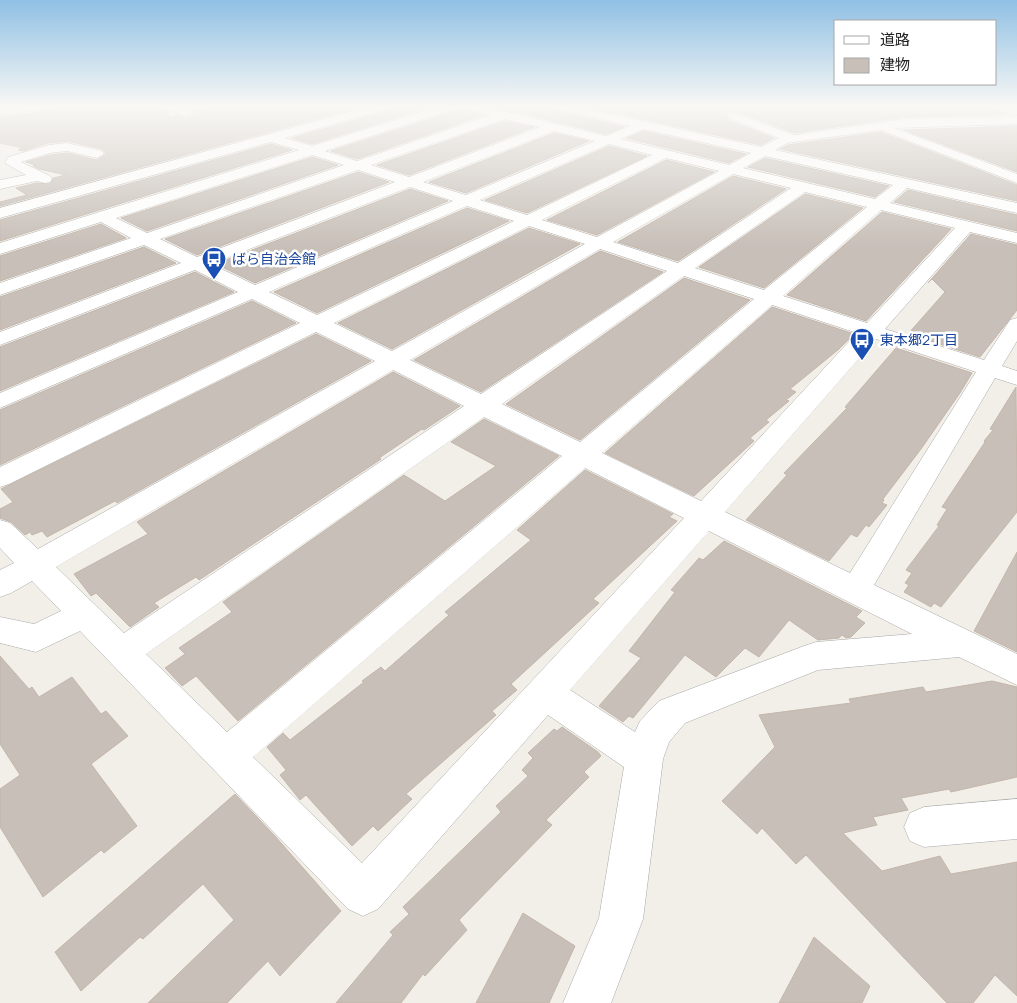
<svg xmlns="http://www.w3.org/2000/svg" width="1017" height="1003" font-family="Manrope,'Noto Sans JP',sans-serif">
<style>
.building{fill:#c7bfb8;stroke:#c4b6ab}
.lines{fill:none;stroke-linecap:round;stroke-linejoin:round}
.minor-casing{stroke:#a9a9a9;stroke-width:1}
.minor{fill:#fff;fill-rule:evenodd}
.labels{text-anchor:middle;stroke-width:5;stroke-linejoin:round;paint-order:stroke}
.far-transit-label{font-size:14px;fill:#164399;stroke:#fff;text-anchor:start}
</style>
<rect width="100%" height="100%" fill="#f2efe9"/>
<path class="building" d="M63 106H156L168 112 169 117 178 115 185 118 193 115V112L219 106H363L0 206V202L27 195 16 188 37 183 50 184 53 178 66 175 39 169 33 166 36 165 26 162 50 155 67 153 97 160 106 154 102 149 67 141 48 143 23 151 18 150 23 148 0 143V117L48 111Z
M392 106H433L312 144 292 138 390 110Z
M491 106H550L557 111 624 127 606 134Z
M584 106H985L1007 114 904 117 794 133 738 112H729L726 115 728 120 774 138 761 145Z
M460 107 462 110 484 115 357 159 331 151 458 110Z
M504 121 534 127 409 175 377 165Z
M1017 126V172L904 130Z
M643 131 746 154 729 163 626 138Z
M881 132 1017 185V201L780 149 788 145Z
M554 133 589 141 466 193 429 182Z
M271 144 292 150 0 241V220Z
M609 146 647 156 527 213 485 200Z
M312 157 338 165 147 231 121 218Z
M765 158 889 186 875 197 748 167Z
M666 160 714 172 597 235 547 220Z
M358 172 389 182 197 255 165 239Z
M733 176 786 189 678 261 618 242Z
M410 189 448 201 255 283 216 264Z
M908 190 1017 215V231L894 202Z
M805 194 863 208 764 288 699 267Z
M467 208 509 221 317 313 274 292Z
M882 212 951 229 866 321 787 295Z
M101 224 126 238 0 281V256Z
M529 228 580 244 392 349 338 323Z
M971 234 1017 245V310L980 357 908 334 945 292 932 279 928 283Z
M144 247 176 263 0 330V297Z
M600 251 663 272 481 392 414 360Z
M195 272 234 292 0 391V347Z
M684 278 750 300 580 440 506 404Z
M252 301 296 323 0 465V410Z
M772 307 854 334 839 349 790 389 796 392 786 400 789 401 766 420 769 422 750 438 754 441 694 496 605 453Z
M316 334 371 361 117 503 115 501 47 537 42 531 32 535 30 532 25 535 11 522 0 518V509L13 502 1 489Z
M896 348 972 373 960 393 921 449 883 499 884 500 882 503 887 505 869 527 866 525 857 537 851 534 829 561 746 520 787 475 784 473 847 408 845 407Z
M393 372 460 406 424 430 422 429 379 458 381 459 199 580 196 577 154 603 159 607 130 627 96 593 91 596 74 574 148 534 137 522Z
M1016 387 1017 512 941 607 934 603 931 607 904 592 909 585 905 583 912 573 906 570 939 526 937 525 947 509 942 507 985 442 984 441 993 430 990 429Z
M484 419 559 456 238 721 196 676 182 686 165 668 185 654 179 648 232 612 223 602 404 475 445 501 496 466 451 442Z
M585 470 673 514 669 517 677 521 593 599 599 603 511 684 517 690 492 711 496 715 406 794 412 799 378 831 373 826 352 846 306 795 300 800 280 775 286 770 267 747 283 733 290 740 364 682 362 681 381 667 385 671 449 615 445 612 531 540 517 530Z
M724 541 862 611 856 617 865 623 851 637 846 638 842 635 839 638 818 640 789 620 759 657 745 648 716 677 685 655 633 718 629 716 623 722 599 706 641 658 629 651 675 592 671 590 699 558 703 560Z
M1017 552V652L974 631Z
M0 656 29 689 32 687 39 697 72 677 101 714 106 711 128 736 91 764 137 826 104 853 101 850 43 897 0 827V789L20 775 0 744Z
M992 681 1017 687V777L951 792 949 789 901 798 908 810 873 817 877 825 843 833 882 871 940 856 951 874 1017 862V996L995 975 973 1003H947L806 855 796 864 762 828 757 834 722 801 775 747 759 715 851 703 849 699 923 687 926 692Z
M562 727 598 752 601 756 584 772 589 777 546 820 552 825 459 920 467 930 425 976 423 974 401 1003H336L393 935 390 932 409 914 403 907 501 812 496 806 528 776 522 770 533 758 528 753 554 729 557 731Z
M235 794 274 835 341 911 280 976 268 961 227 1003H148L234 920 203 884 143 939 140 937 81 991 55 952Z
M523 913 575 946 549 1003H476Z
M814 937 870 986 862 1003H779Z"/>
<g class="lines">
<defs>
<path id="minor" d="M12 106H53L48 109 0 114V108Z
M158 106C169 106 183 105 192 113L186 116Z
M371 106H390L389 108 285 138 312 146 440 106H458L457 108 325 151 357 161 491 115 462 108 461 106H482L606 136 630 126 557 109 552 106H574L761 147 779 138 729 118 727 116 729 114H737L794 135 904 119 1017 116V124L894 128 1017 174V183L881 130 787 143 775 150 1017 203V213L907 188 890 203 1017 233V243L970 232 885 329 984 360 1010 320 1017 318V341L1002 366 1017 371V385L995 378 874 585 1017 654V685L959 657 818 670 685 723 669 742 663 759 643 919 611 1003H563L599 918 624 767 548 715 378 909 363 916 348 909 80 631 36 652 0 643V617L34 624 61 611 32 581 11 593 0 597V570L14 563 0 548V520L10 523 38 549 375 361 316 332 9 484 0 487V467L300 323 252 299 0 408V393L238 292 195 270 0 345V332L181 263 144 245 0 295V283L131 238 101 222 0 254V243L299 150 271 142 0 218V208ZM504 119 540 127 409 177 371 165ZM643 129 751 153 729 165 620 139ZM554 131 595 141 466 195 423 182ZM609 144 652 155 527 215 480 200ZM312 155 344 165 147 233 116 218ZM765 156 893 185 875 199 743 168ZM666 158 719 171 597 237 542 220ZM358 170 395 182 197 257 160 239ZM733 174 791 188 678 263 613 242ZM410 187 453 201 255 285 211 264ZM805 192 867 207 764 290 695 268ZM467 206 514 221 317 315 269 292ZM881 210 955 228 867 323 783 296ZM529 226 585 244 392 351 334 323ZM600 249 667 271 481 394 410 360ZM684 276 754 299 580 442 502 404ZM772 305 857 333 701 501 602 453ZM876 339 976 372 850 573 725 512ZM393 370 464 406 124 633 56 567ZM484 417 562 456 227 732 146 654ZM585 468 684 518 362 863 253 757ZM709 531 912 634 816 642 804 646 659 701 640 721 635 732 570 690Z
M67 143 102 151 104 154 97 158 67 151 50 153 21 162 50 176 52 179 50 182 45 183 37 181 0 189V180L26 175 5 163 8 157 49 145Z
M1017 799V839L924 847 910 841 904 827 910 813 924 807Z"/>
</defs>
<use href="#minor" class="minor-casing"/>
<use href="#minor" class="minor"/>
</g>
<linearGradient id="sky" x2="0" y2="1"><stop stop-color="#8fc0e4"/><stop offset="0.43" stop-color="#f9f8f5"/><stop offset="1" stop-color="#f9f8f5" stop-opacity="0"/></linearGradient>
<rect width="1017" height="247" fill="url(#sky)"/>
<defs>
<symbol id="bus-pin" viewBox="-11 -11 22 30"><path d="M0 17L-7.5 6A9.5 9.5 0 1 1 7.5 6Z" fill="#1a4fb4" stroke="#fff"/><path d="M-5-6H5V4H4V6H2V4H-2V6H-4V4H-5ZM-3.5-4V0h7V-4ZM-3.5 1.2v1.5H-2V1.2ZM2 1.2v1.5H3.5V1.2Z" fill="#fff"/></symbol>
</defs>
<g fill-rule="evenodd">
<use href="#bus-pin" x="200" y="245" width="28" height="38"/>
<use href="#bus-pin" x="848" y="326" width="28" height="38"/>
</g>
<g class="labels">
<g class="far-transit-label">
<text x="232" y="264">ばら自治会館</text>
<text x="880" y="345">東本郷2丁目</text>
</g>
</g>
<rect x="834" y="20" width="162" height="65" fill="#ffffff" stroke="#a7a7a7"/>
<rect x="844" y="36" width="25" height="8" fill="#ffffff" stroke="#a7a7a7"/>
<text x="880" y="45" font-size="15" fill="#222222">道路</text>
<rect x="844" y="58" width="25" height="15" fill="#c7bfb8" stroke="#a7a7a7"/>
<text x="880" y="70" font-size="15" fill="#222222">建物</text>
</svg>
